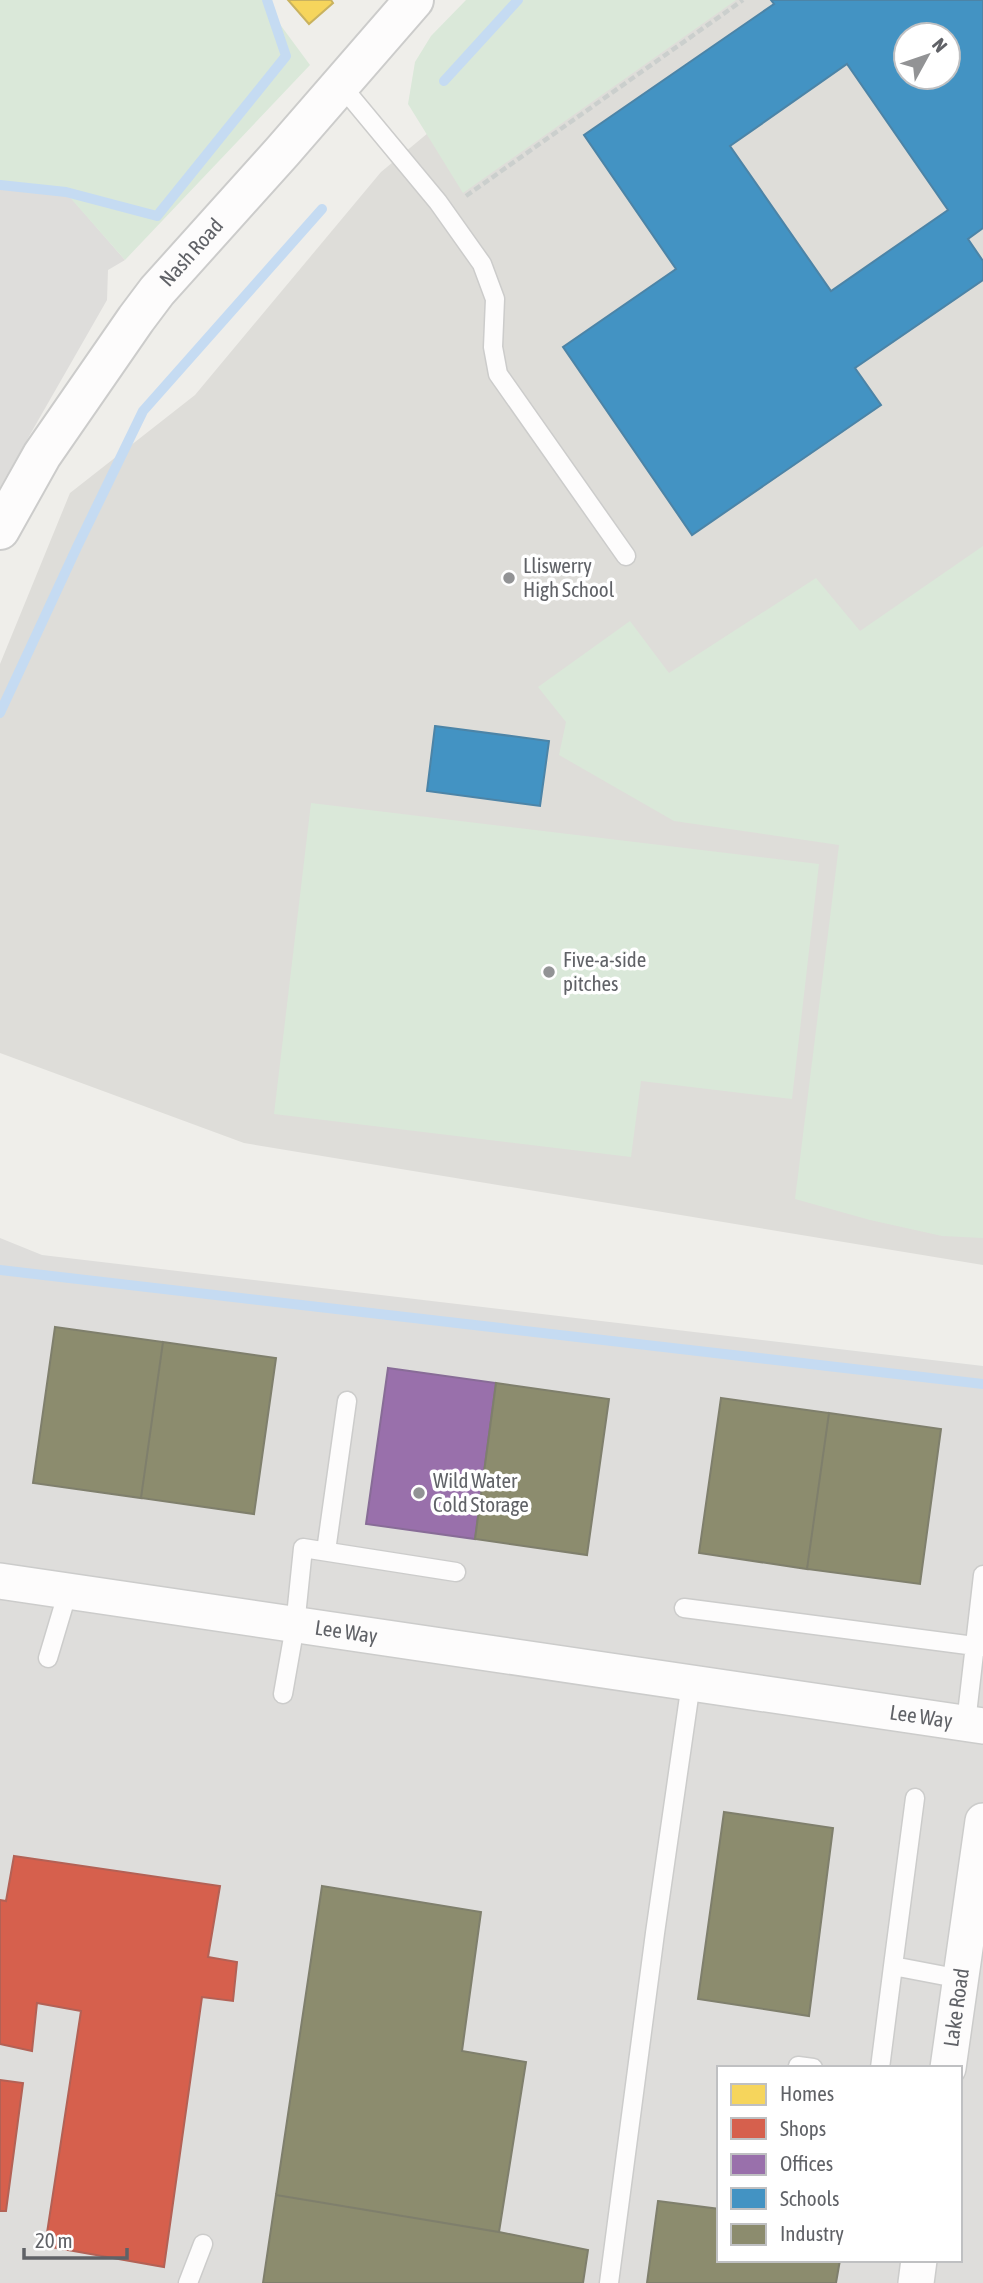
<svg xmlns="http://www.w3.org/2000/svg" width="983" height="2283" font-family="'Asap Condensed',sans-serif">
<style>
.industrial{fill:#dedddb;fill-rule:evenodd}
.education{fill:#deddd9;fill-rule:evenodd}
.green{fill:#dae8d9}
.homes{fill:#f6d55c;stroke:#c9b25f;stroke-width:2}
.shops{fill:#d6604d;stroke:#b36155;stroke-width:2}
.offices{fill:#9970ab;stroke:#886c97;stroke-width:2}
.schools{fill:#4393c3;stroke:#4c84a7;stroke-width:2;fill-rule:evenodd}
.industry{fill:#8c8c6e;stroke:#7f7f6c;stroke-width:2}
.lines{fill:none;stroke-linecap:round;stroke-linejoin:round}
.stream{stroke:#c5dbf2;stroke-width:10}
.service-casing{stroke:#cccccb;stroke-width:21}
.minor-casing{stroke:#cccccb;stroke-width:38}
.tertiary-casing{stroke:#cccccb;stroke-width:42}
.path{stroke:#cbcfcd;stroke-width:4.5;stroke-dasharray:7 3.5;stroke-linecap:butt}
.service{stroke:#fdfcfc;stroke-width:18}
.minor{stroke:#fdfcfc;stroke-width:35}
.tertiary{stroke:#fdfcfc;stroke-width:38}
.poi-dot{fill:#929395;stroke:#fff;stroke-width:2.5}
.labels{text-anchor:middle;stroke-width:7;stroke-linejoin:round;paint-order:stroke}
.street-label{font-size:21px;fill:#606267;stroke:#fff}
.poi-label{font-size:21px;fill:#606267;stroke:#fff;text-anchor:start}
</style>
<rect width="100%" height="100%" fill="#efeeea"/>
<path class="industrial" d="M0 185 66 192 125 260 108 270 107 300 0 487Z
M0 1238 42 1255 983 1366V2283H0ZM719 2068H960V2260H719Z"/>
<path class="education" d="M559 0H983V1265L244 1143 0 1053V664L70 493 195 395 381 172 428 133ZM906 35H948V77H906Z"/>
<path class="green" d="M0 0H262L310 65 125 260 66 193 0 185Z
M466 0H736L463 193 408 104 415 62 431 36Z
M983 546V1238L942 1236 870 1220 795 1199 839 845 674 821 559 755 566 722 538 687 630 621 669 673 816 578 860 631Z
M311 803 819 864 792 1099 641 1081 631 1157 274 1114Z"/>
<path class="homes" d="M288 0H331L333 3 309 24Z"/>
<path class="shops" d="M14 1856 220 1886 208 1957 237 1962 233 2001 202 1997 164 2267 45 2246 81 2011 37 2003 32 2051 0 2044V1900L6 1901Z
M0 2080 23 2083 6 2211H0Z"/>
<path class="offices" d="M388 1368 496 1383 475 1539 366 1524Z"/>
<path class="schools" d="M771 0H983V228L968 239 983 261V280L855 368 881 405 692 535 563 347 676 269 584 135 774 4ZM906 35H948V77H906ZM847 64 948 210 831 291 730 146Z
M435 726 549 741 540 806 427 791Z"/>
<path class="industry" d="M55 1327 163 1342 141 1498 33 1483Z
M163 1342 276 1358 254 1514 141 1498Z
M496 1383 609 1399 587 1555 475 1539Z
M721 1398 829 1413 807 1569 699 1553Z
M829 1413 941 1429 920 1584 807 1569Z
M724 1812 833 1828 809 2016 698 1999Z
M322 1886 481 1912 462 2051 526 2062 499 2232 276 2195Z
M276 2195 499 2232 588 2250 583 2283H263Z
M658 2201 719 2209V2260H840L836 2283H647Z"/>
<g class="lines">
<path class="stream" d="M444 81 518 0
M0 185 66 192 157 216 286 56 267 0
M0 713 77 547 143 411 322 209
M0 1270 983 1384"/>
<defs>
<path id="service" d="M340 84 438 202 482 264 495 299 493 347 498 374 626 556
M326 1551 347 1401
M684 1608 983 1647
M48 1658 68 1591
M283 1694 295 1626 303 1548 456 1572
M966 1723 983 1575
M893 1966 915 1798
M798 2066 813 2068
M880 2068 893 1966 961 1979
M188 2283 203 2244
M609 2283 655 1933 691 1683"/>
<g id="minor">
<path id="s1" d="M0 1581 983 1726"/>
<path id="s2" d="M948 2068 983 1821"/>
<path d="M916 2283 919 2260"/>
</g>
<g id="tertiary">
<path id="s3" d="M0 530 42 455 136 319 157 291 282 152 414 0"/>
</g>
</defs>
<use href="#service" class="service-casing"/>
<use href="#minor" class="minor-casing"/>
<use href="#tertiary" class="tertiary-casing"/>
<path class="path" d="M466 196 743 0"/>
<use href="#service" class="service"/>
<use href="#minor" class="minor"/>
<use href="#tertiary" class="tertiary"/>
</g>
<g class="poi-dot">
<circle cx="509" cy="578" r="7"/>
<circle cx="549" cy="972" r="7"/>
<circle cx="419" cy="1493" r="7"/>
</g>
<g class="labels">
<g class="street-label">
<text dy="7" stroke="none"><textPath href="#s3" startOffset="338">Nash Road</textPath></text>
<text dy="7" stroke="none"><textPath href="#s1" startOffset="350">Lee Way</textPath></text>
<text dy="7" stroke="none"><textPath href="#s1" startOffset="931">Lee Way</textPath></text>
<text dy="7" stroke="none"><textPath href="#s2" startOffset="61">Lake Road</textPath></text>
</g>
<g class="poi-label">
<text x="523" y="573">Lliswerry<tspan x="523" dy="24">High School</tspan></text>
<text x="563" y="967">Five-a-side<tspan x="563" dy="24">pitches</tspan></text>
<text x="433" y="1488">Wild Water<tspan x="433" dy="24">Cold Storage</tspan></text>
</g>
</g>
<rect x="717" y="2066" width="245" height="196" fill="#ffffff" stroke="#bfc0c2" stroke-width="2"/>
<rect x="731" y="2084" width="35" height="21" fill="#f6d55c" stroke="#bfc0c2" stroke-width="2"/>
<text x="780" y="2101" font-size="21" fill="#606267">Homes</text>
<rect x="731" y="2118" width="35" height="21" fill="#d6604d" stroke="#bfc0c2" stroke-width="2"/>
<text x="780" y="2136" font-size="21" fill="#606267">Shops</text>
<rect x="731" y="2154" width="35" height="21" fill="#9970ab" stroke="#bfc0c2" stroke-width="2"/>
<text x="780" y="2171" font-size="21" fill="#606267">Offices</text>
<rect x="731" y="2188" width="35" height="21" fill="#4393c3" stroke="#bfc0c2" stroke-width="2"/>
<text x="780" y="2206" font-size="21" fill="#606267">Schools</text>
<rect x="731" y="2224" width="35" height="21" fill="#8c8c6e" stroke="#bfc0c2" stroke-width="2"/>
<text x="780" y="2241" font-size="21" fill="#606267">Industry</text>
<g transform="translate(927 56) rotate(50)"><circle r="33" fill="#ffffff" stroke="#bfc0c2" stroke-width="2"/>
<path d="M0-5L12 26L0 18L-12 26Z" fill="#929395"/>
<text y="-10" font-size="19" font-weight="bold" text-anchor="middle" fill="#606267">N</text>
</g>
<path d="M24 2248v10h103v-10" fill="none" stroke="#606267" stroke-width="3.5"/>
<text x="35" y="2248" font-size="21" fill="#606267" stroke="#ffffff" stroke-width="5" paint-order="stroke">20 m</text>
</svg>
